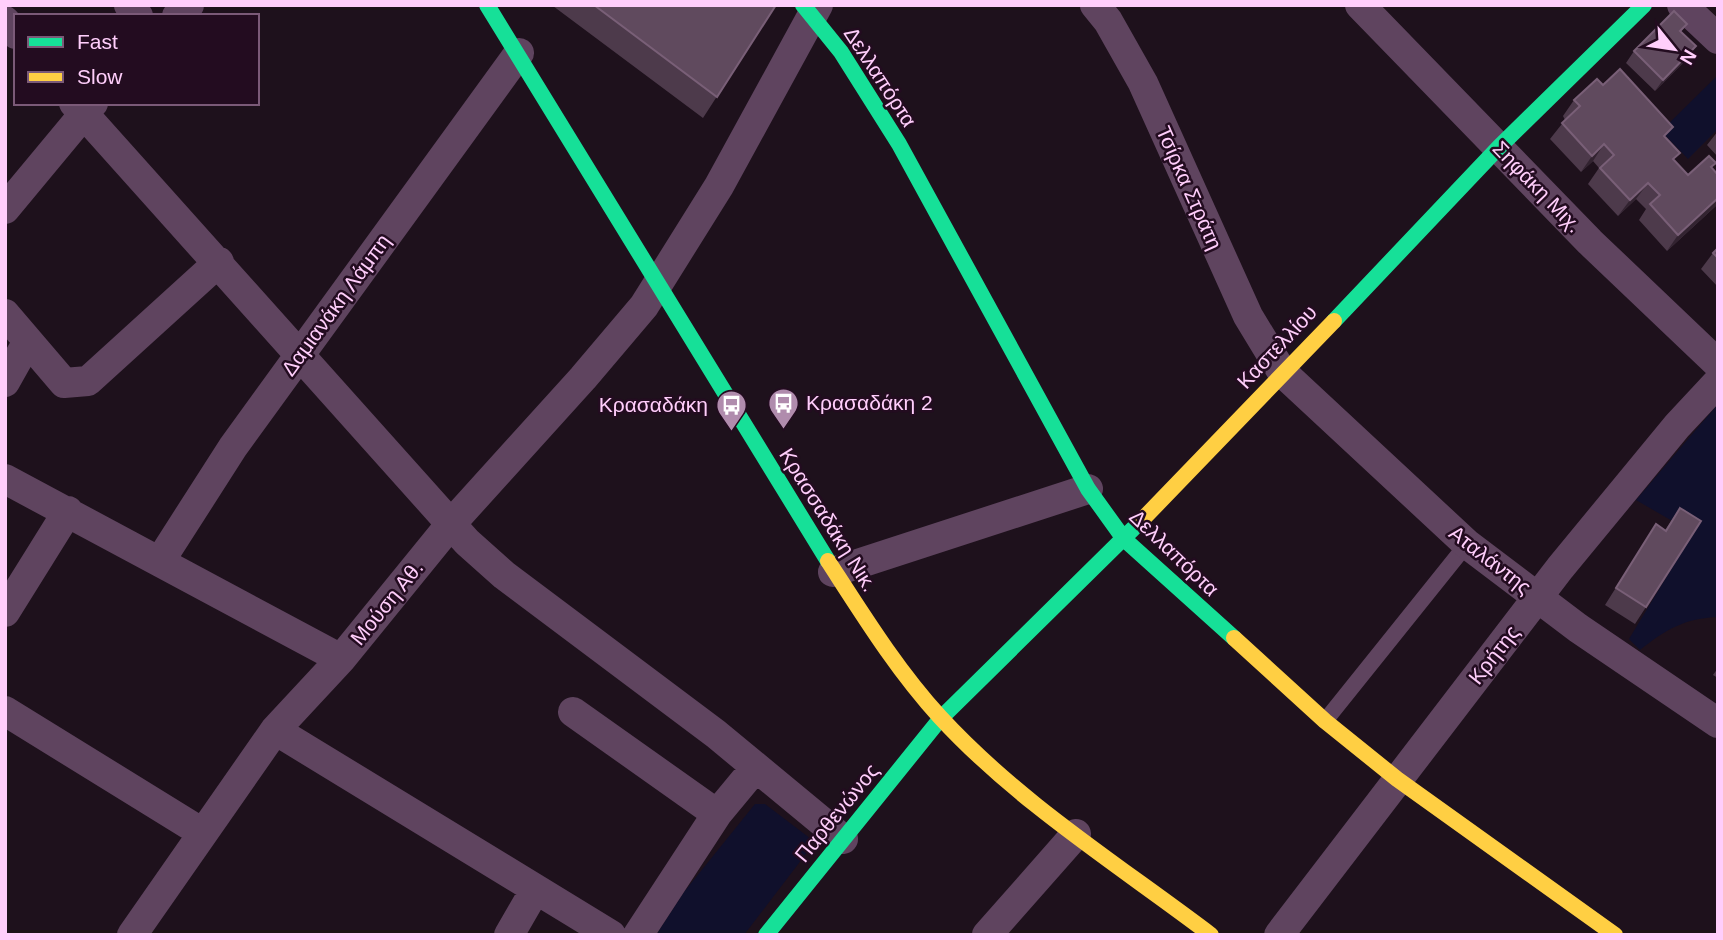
<svg xmlns="http://www.w3.org/2000/svg" width="1723" height="940" font-family="Helvetica,sans-serif">
<style>
.green{fill:#10102c}
.lines{fill:none;stroke-linecap:round;stroke-linejoin:round}
.lane{stroke:#5f445f;stroke-width:16}
.street{stroke:#5f445f;stroke-width:30}
.fast{stroke:#16e098;stroke-width:16}
.slow{stroke:#ffcf43;stroke-width:16}
.wall{fill:#4d3a4b}
.shaded-wall{fill:#322330}
.building{fill:#604a5e;stroke:#795f77;stroke-width:2}
.labels{text-anchor:middle;stroke-width:5;stroke-linejoin:round;paint-order:stroke}
.street-label{font-size:21px;fill:#ffcefb;stroke:#230c20}
.poi-label{font-size:21px;fill:#ffcefb;stroke:#230c20;text-anchor:start}
</style>
<rect width="100%" height="100%" fill="#1e111c"/>
<path class="green" d="M1718 75V129L1688 159 1661 131Z
M1718 404V617C1685 618 1665 630 1640 650L1629 639 1693 533 1636 500Z
M755 804H765L815 842 744 935H656L684 892Z"/>
<g class="lines">
<path class="lane" d="M1325 721 1467 544"/>
<path class="street" d="M129 5 138 16
M1095 5 1108 21 1143 83 1248 316 1282 372 1467 544 1578 628 1718 723
M1360 5 1590 242 1718 364
M1682 5 1718 39
M177 16 189 5
M5 21 16 34
M74 103 467 542 504 575 716 734 843 839
M5 209 93 103
M5 314 64 383 88 381 219 262
M5 382 28 341
M5 479 341 659
M160 561 233 447 519 53
M833 572 1088 489
M5 612 68 511
M5 711 201 832
M573 712 717 814
M275 730 611 935
M132 935 275 730 341 659 450 525 583 378 644 306 719 186 818 5
M509 935 535 890
M638 935 717 814 756 767
M987 935 1076 834
M1279 935 1560 568 1677 426 1718 382"/>
<path class="fast" d="M487 5 828 561
M803 5 841 52 899 144 1088 489 1124 539 1234 638
M1334 321 1499 147 1644 5
M766 935 941 718 1142 520"/>
<path class="slow" d="M1142 520 1334 321
M828 561C863 615 897 670 940 717 1018 802 1120 866 1211 935
M1234 638 1325 721 1397 779 1615 935"/>
</g>
<path class="wall" d="M553 5H776L703 118 553 6Z
M1687 24 1681 32 1696 46 1688 58 1655 91 1626 63 1634 51Z
M1603 85 1666 138 1674 161 1688 175 1712 168 1718 175V204L1667 251 1639 220 1646 209 1636 199 1618 216 1588 184 1599 168 1593 161 1581 172 1550 139 1565 120 1563 116 1574 100Z
M1718 131V157L1707 145Z
M1718 248V287L1701 269 1713 253Z
M1680 508 1646 607 1635 624 1605 605 1656 524 1665 530Z
M1718 668V678L1713 675Z"/>
<path class="shaded-wall" d="M1696 46 1688 58 1655 91 1663 80Z
M1604 144 1593 161 1581 172 1592 156Z
M1648 183 1636 199 1618 216 1630 200Z
M1718 198V204L1667 251 1678 235Z"/>
<path class="building" d="M594 5H776L717 97Z
M1674 11 1687 24 1680 31 1696 46 1663 80 1634 51Z
M1620 69 1673 127 1664 136 1680 153 1673 159 1688 175 1709 156 1716 163 1711 167 1718 175V198L1678 235 1650 204 1660 195 1648 183 1630 200 1600 168 1614 155 1604 144 1592 156 1562 123 1580 106 1574 100 1597 79 1603 85Z
M1718 248V258L1713 253Z
M1680 508 1701 521 1646 607 1616 588 1656 524 1666 531Z"/>
<defs>
<symbol id="bus-pin" viewBox="-11 -11 22 30"><path d="M0 17L-7.5 6A9.5 9.5 0 1 1 7.5 6Z" fill="#b08cad" stroke="#230c20"/><path d="M-5-6H5V4H4V6H2V4H-2V6H-4V4H-5ZM-3.5-4V0h7V-4ZM-3.5 1.2v1.5H-2V1.2ZM2 1.2v1.5H3.5V1.2Z" fill="#fff"/></symbol>
</defs>
<g fill-rule="evenodd">
<use href="#bus-pin" x="766" y="386" width="35" height="47"/>
<use href="#bus-pin" x="714" y="388" width="35" height="47"/>
</g>
<g class="labels">
<g class="street-label">
<text transform="translate(880 77) rotate(57)" y="7">Δελλαπόρτα</text>
<text transform="translate(1537 187) rotate(46)" y="7">Σηφάκη Μιχ.</text>
<text transform="translate(1189 188) rotate(66)" y="7">Τσίρκα Στράτη</text>
<text transform="translate(336 305) rotate(-54)" y="7">Δαμιανάκη Λάμπη</text>
<text transform="translate(1277 347) rotate(-47)" y="7">Καστελλίου</text>
<text transform="translate(828 520) rotate(58)" y="7">Κρασσαδάκη Νικ.</text>
<text transform="translate(1174 553) rotate(44)" y="7">Δελλαπόρτα</text>
<text transform="translate(1490 560) rotate(38)" y="7">Αταλάντης</text>
<text transform="translate(387 603) rotate(-51)" y="7">Μούση Αθ.</text>
<text transform="translate(1494 655) rotate(-52)" y="7">Κρήτης</text>
<text transform="translate(837 813) rotate(-51)" y="7">Παρθενώνος</text>
</g>
<g class="poi-label">
<text x="806" y="410">Κρασαδάκη 2</text>
<text x="708" y="412" text-anchor="end">Κρασαδάκη</text>
</g>
</g>
<rect width="1723" height="940" fill="none" stroke="#ffcefb" stroke-width="14"/>
<rect x="14" y="14" width="245" height="91" fill="#230c20" stroke="#7b5a78" stroke-width="2"/>
<rect x="28" y="37" width="35" height="10" fill="#16e098" stroke="#7b5a78" stroke-width="2"/>
<text x="77" y="49" font-size="21" fill="#ffcefb">Fast</text>
<rect x="28" y="72" width="35" height="10" fill="#ffcf43" stroke="#7b5a78" stroke-width="2"/>
<text x="77" y="84" font-size="21" fill="#ffcefb">Slow</text>
<g transform="translate(1674 49) rotate(120)" stroke="#230c20" stroke-width="5" paint-order="stroke">
<path d="M0-5L12 26L0 18L-12 26Z" fill="#ffcefb"/>
<text y="-10" font-size="19" font-weight="bold" text-anchor="middle" fill="#ffcefb">N</text>
</g>
</svg>
